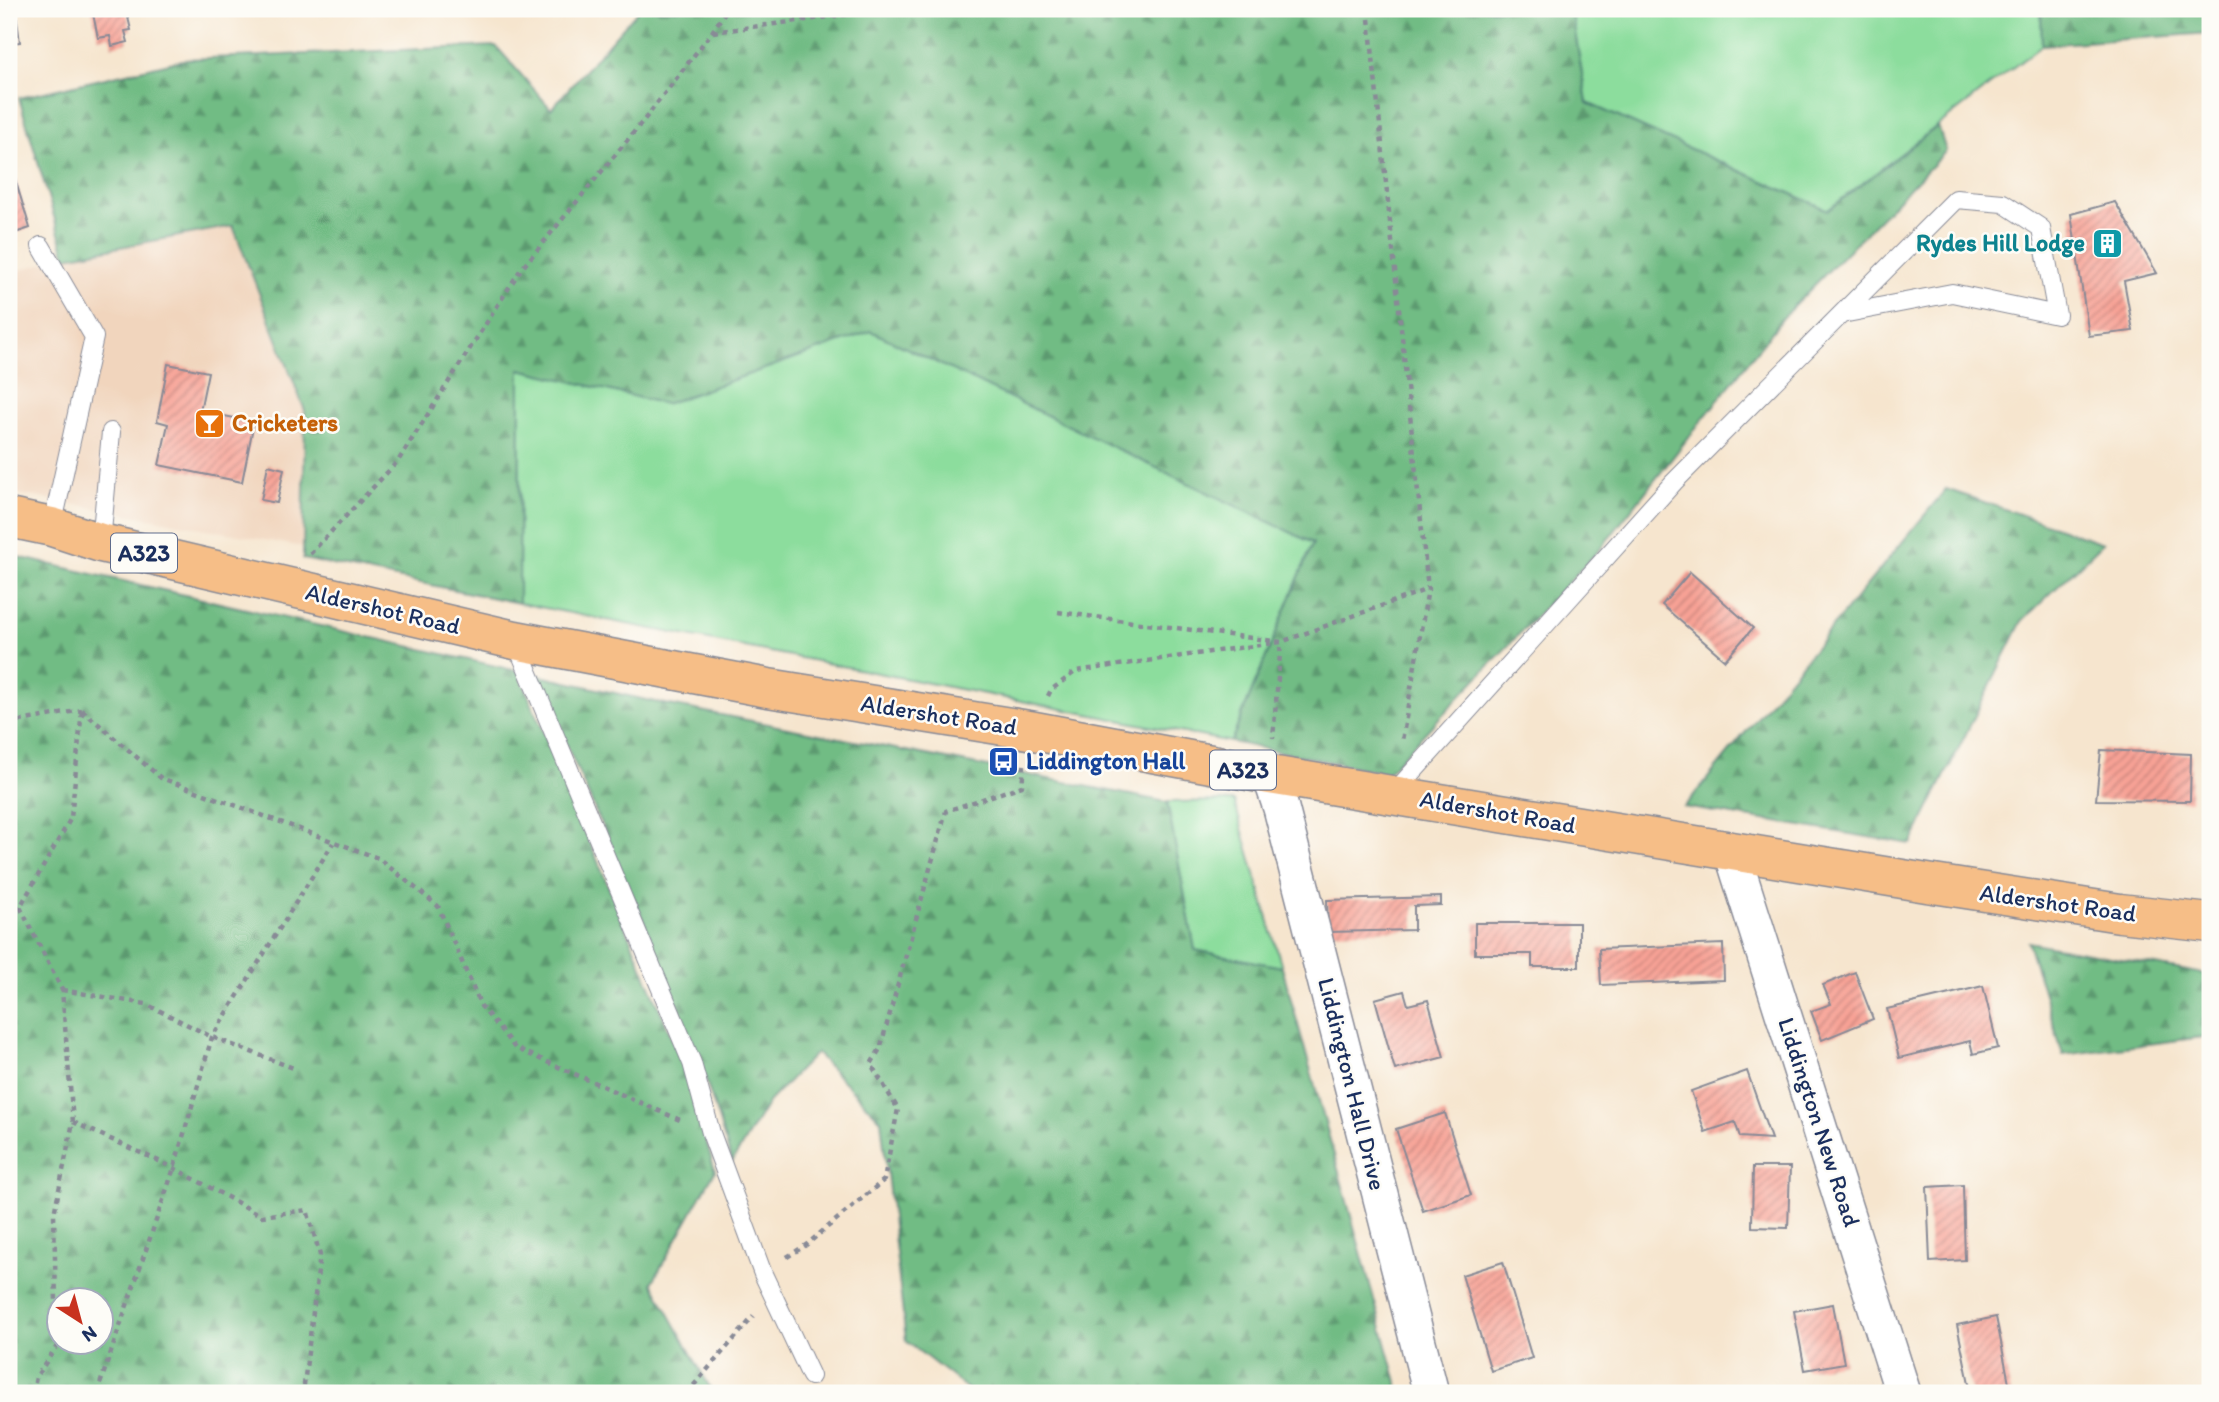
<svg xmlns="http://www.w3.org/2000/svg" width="2219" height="1402" font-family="Itim,sans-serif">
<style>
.built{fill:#f1d5bd}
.green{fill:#8cdd9d;stroke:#54867e;stroke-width:2}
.forest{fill:url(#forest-firs);stroke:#467671;stroke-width:2;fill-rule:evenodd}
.building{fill:url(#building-hatch)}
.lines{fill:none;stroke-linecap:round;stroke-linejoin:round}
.service-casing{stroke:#888a96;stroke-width:20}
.minor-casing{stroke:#888a96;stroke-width:38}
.primary-casing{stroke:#888a96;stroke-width:41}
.path{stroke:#888a96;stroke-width:4.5;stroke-dasharray:5 5;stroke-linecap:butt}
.service{stroke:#fff;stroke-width:18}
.minor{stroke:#fff;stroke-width:35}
.primary{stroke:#f6be87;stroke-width:38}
.labels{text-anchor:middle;stroke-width:5;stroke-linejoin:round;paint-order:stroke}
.shield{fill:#fdfcf7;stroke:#5f6c8c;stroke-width:2}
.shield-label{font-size:23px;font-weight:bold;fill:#1b2f5e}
.culture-label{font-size:24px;font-weight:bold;fill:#0d838f;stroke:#fdfcf7;text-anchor:end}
.food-label{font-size:24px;font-weight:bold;fill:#c56008;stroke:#fdfcf7;text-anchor:start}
.street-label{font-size:24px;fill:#1b2f5e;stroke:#fdfcf7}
.transit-label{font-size:24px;font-weight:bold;fill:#164399;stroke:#fdfcf7;text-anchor:start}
</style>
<defs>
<pattern id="forest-firs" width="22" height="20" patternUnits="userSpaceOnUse" patternTransform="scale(1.75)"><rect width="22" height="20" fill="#71bc84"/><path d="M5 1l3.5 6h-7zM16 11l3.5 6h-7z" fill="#5c996f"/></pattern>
<pattern id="building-hatch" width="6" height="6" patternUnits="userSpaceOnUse" patternTransform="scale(1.75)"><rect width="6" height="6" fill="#f8a295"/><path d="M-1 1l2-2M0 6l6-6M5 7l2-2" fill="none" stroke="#c8847d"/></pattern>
</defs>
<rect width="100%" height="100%" fill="#fdfcf7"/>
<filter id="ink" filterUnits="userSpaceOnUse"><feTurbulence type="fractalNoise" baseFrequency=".0143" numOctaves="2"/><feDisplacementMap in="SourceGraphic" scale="14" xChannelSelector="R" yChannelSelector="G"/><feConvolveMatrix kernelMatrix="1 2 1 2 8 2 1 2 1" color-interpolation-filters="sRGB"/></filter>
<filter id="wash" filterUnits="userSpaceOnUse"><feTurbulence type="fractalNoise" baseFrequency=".00686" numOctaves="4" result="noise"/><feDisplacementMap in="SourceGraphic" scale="28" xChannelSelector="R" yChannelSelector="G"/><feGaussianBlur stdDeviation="1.57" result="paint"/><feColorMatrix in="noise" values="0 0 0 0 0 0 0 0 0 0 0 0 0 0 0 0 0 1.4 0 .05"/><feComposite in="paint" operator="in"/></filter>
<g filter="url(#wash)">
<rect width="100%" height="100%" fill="#f6e5ce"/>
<path class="built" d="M233 226 305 411 303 547 9 492V273L66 257Z"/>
<path class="green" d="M1571 9H2041L2042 45 1828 210 1587 103Z
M871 331 1313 543 1231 742 519 603 520 369 665 404Z
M1234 801 1282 967 1195 950 1167 802Z"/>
<path class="forest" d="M639 9H1571L1587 103 1828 210 1938 126 1946 151 1787 313 1601 548 1387 773 1231 742 1313 543 871 331 665 404 520 369 519 603 303 559 305 411 233 226 66 257 19 98 187 59 496 46 551 109Z
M2041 9H2210V33L2042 45Z
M1946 489 2103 543 2022 621 1911 844 1684 807Z
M9 555 518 671 684 1067 715 1171 652 1283 713 1393H9ZM60 1300H102V1342H60Z
M536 675 655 702 1167 802 1195 950 1282 967 1400 1393H973L906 1341 881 1120 816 1053 769 1101 732 1162 699 1058 646 926Z
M2028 942 2210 975V1036L2063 1055Z"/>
<g id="blocks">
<path class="building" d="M92 9H126L131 30 125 31 128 42 112 46 110 36 98 38Z
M16 13 20 42 9 43V14Z
M9 159 30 228 9 235Z
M2115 202 2157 273 2124 281 2133 331 2089 336 2071 214Z
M168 364 208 372 200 411 254 422 242 482 159 465 168 424 157 421Z
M268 465 284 469 277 503 261 500Z
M1690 572 1753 628 1725 660 1662 605Z
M2101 750 2191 754 2190 801 2096 800Z
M1441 897V905L1414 906V930L1328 932 1327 900Z
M1475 923H1579V967H1532V954H1475Z
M1723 944 1724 980 1601 985 1599 949Z
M1855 972 1873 1019 1822 1040 1811 1011 1831 1004 1823 985Z
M1983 986 1998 1048 1973 1054 1970 1041 1899 1058 1887 1009Z
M1404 991 1408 1005 1428 1000 1444 1057 1395 1070 1375 999Z
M1747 1071 1771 1139 1740 1137 1735 1122 1705 1132 1691 1091Z
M1445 1113 1471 1195 1423 1211 1396 1129Z
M1753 1167H1790L1788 1228 1752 1227Z
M1963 1185 1965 1260 1930 1262 1927 1187Z
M1503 1262 1532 1358 1491 1371 1462 1275Z
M1833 1304 1844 1363 1805 1370 1794 1311Z
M1996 1317 2011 1393H1971L1957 1325Z"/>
</g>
</g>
<g filter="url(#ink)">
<use href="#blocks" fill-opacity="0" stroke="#888a96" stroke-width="2"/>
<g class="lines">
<defs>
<path id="service" d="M41 246 94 337 52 527
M101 543 111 432
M515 640 692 1063 711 1133 763 1274 811 1376
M1393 794 1674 482 1956 199 2003 203 2041 228 2057 315 1952 293 1842 314"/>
<path id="minor" d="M1270 775 1281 808 1431 1393
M1732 852 1903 1393"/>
<path id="primary" d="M9 518 52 527 101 543 515 640 768 688 1029 730 1270 775 1927 883 2120 913 2210 923"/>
</defs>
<use href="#service" class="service-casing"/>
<use href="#minor" class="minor-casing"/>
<use href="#primary" class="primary-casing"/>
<path class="path" d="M1368 9 1428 589 1402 741
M713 32 891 9
M310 554 398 461 519 272 648 115 712 32 727 9
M1058 612 1281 642 1273 738
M1048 696 1051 690 1076 671 1281 642 1428 589
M82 710 161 778 378 858 438 906 481 1006 515 1048 680 1120
M9 723 82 710
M9 909 20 907
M62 990 146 1004 212 1037 296 1069
M73 1122 174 1168 262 1216 307 1210 320 1255 303 1393
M787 1257 806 1245 884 1180 898 1109 871 1064 880 1049 946 811 1022 786 1024 765
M33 1393 36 1377 57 1346 54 1214 73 1122 62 990 20 907 71 818 82 710
M97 1393 174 1168 212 1037 333 843
M687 1393 754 1316"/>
<use href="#service" class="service"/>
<use href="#minor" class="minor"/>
<use href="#primary" class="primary"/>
</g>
</g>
<defs>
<symbol id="building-square" viewBox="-11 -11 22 22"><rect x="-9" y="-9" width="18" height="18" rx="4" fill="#0f9aa8" stroke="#fdfcf7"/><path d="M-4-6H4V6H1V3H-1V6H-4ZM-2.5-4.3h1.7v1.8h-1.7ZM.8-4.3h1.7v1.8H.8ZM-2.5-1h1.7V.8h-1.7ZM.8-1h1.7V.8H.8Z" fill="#fff"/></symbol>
<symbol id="bar-square" viewBox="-11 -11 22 22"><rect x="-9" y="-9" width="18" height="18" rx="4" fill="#e8710a" stroke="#fdfcf7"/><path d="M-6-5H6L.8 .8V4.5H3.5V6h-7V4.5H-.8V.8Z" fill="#fff"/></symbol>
<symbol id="bus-square" viewBox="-11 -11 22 22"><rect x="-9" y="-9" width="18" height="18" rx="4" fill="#1a4fb4" stroke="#fdfcf7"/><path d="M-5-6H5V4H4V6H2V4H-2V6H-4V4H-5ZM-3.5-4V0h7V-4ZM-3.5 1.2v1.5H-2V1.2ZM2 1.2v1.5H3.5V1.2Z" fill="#fff"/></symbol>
</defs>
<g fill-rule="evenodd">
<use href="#building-square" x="2090" y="226" width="35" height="35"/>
<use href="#bar-square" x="192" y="406" width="35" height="35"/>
<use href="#bus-square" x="986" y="744" width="35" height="35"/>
</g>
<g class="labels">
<g class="shield">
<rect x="111" y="533.5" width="66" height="39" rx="5"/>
<rect x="1210" y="750.5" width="66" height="39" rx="5"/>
</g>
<g class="shield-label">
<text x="144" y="561">A323</text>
<text x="1243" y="778">A323</text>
</g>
<g class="culture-label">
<text x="2085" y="251">Rydes Hill Lodge</text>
</g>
<g class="food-label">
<text x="232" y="431">Cricketers</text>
</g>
<g class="street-label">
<text transform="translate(383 609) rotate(13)" y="8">Aldershot Road</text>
<text transform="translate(939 715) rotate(9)" y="8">Aldershot Road</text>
<text transform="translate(1498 812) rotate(10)" y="8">Aldershot Road</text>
<text transform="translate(2058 903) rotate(8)" y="8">Aldershot Road</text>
<text transform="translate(1352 1084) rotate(76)" y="8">Liddington Hall Drive</text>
<text transform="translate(1819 1122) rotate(72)" y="8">Liddington New Road</text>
</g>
<g class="transit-label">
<text x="1026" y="769">Liddington Hall</text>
</g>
</g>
<rect width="2219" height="1402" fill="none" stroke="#fdfcf7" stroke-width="35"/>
<g transform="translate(80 1321) rotate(144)"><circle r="33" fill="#fdfcf7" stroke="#a3aaba" stroke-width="2"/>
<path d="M0-5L12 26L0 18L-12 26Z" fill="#c8321e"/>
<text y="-10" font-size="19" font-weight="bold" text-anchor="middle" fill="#1b2f5e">N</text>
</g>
</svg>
